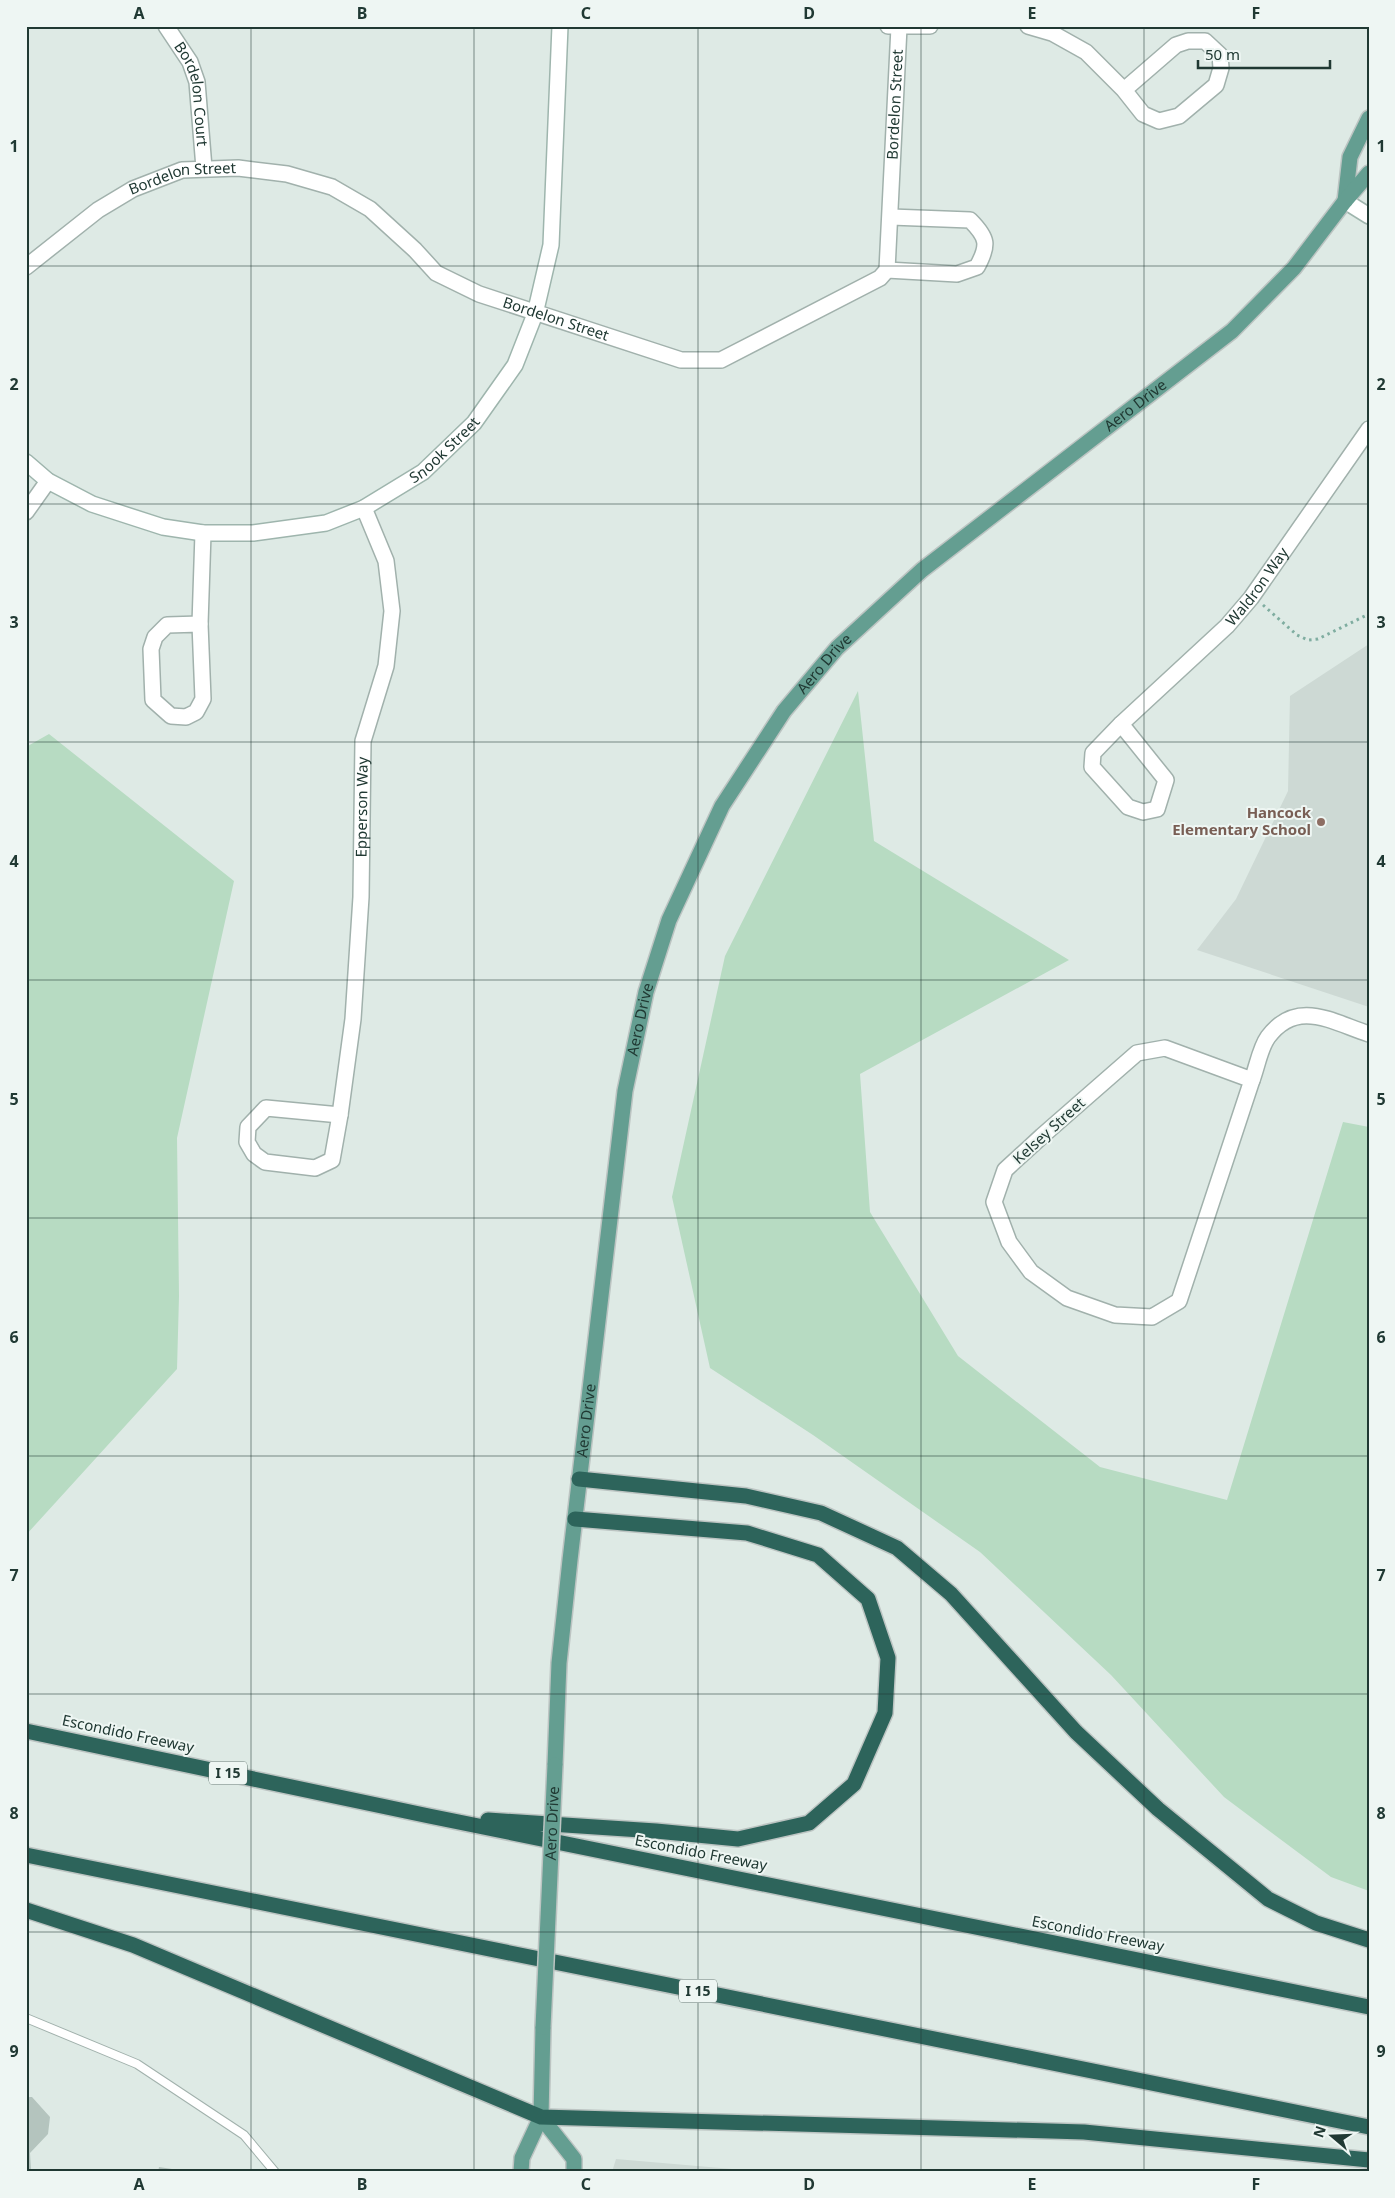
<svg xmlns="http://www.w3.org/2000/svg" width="1395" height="2198" font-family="'Noto Sans',sans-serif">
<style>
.built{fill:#cdd9d4}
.green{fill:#b7dbc2}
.building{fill:#b4c4be}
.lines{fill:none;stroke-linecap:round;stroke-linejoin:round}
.lane-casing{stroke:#a1b1ac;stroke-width:10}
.street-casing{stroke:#a1b1ac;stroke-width:18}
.secondary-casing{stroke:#9eb5ad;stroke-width:18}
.primary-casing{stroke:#bcc4c2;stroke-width:18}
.highway-casing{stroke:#bcc4c2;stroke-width:18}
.path{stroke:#7fada0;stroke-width:3;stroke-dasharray:2.5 4;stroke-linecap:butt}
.lane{stroke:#fff;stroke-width:8}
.street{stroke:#fff;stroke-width:15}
.secondary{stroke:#fff;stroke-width:15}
.primary{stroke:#649e91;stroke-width:15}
.highway{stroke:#2d645b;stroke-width:15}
.primary-bridge-casing{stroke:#bcc4c2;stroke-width:18;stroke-linecap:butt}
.primary-bridge{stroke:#649e91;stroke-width:15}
.grid{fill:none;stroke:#203933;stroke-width:1;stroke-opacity:0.55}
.education-dot{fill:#8d6e63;stroke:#eef6f3;stroke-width:2}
.labels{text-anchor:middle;stroke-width:4;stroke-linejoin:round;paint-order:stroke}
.shield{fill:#eef6f3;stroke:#5e726d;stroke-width:1}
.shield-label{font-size:14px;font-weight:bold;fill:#203933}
.street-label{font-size:15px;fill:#203933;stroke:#eef6f3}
.education-label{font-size:15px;font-weight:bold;fill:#785e54;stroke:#eef6f3;text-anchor:end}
.neatline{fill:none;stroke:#203933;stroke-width:2}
.grid-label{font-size:16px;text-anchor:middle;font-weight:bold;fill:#203933}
</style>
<rect width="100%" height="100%" fill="#deeae5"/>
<path class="built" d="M1369 644V1007L1197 950 1236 899 1288 791 1290 696Z
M616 2159 768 2172H612Z"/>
<path class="green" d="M858 691 874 841 1069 960 860 1074 870 1212 958 1356 1100 1467 1227 1500 1343 1122 1369 1127V1891L1331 1877 1224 1797 1111 1675 980 1552 813 1435 710 1368 672 1197 725 956Z
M49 734 234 881 177 1138 179 1296 177 1369 26 1535V747Z"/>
<path class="building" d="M26 2097H32L50 2117 48 2134 30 2153 31 2170 30 2172H26Z
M159 2167 185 2171 184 2172H158Z"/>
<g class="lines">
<defs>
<path id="lane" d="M26 2018 137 2064 244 2135 275 2172"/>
<g id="street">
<path id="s1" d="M166 26 190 62 197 82 204 168"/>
<path d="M888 26H930"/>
<path d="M1028 26 1052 33 1086 52 1124 90 1143 114 1159 121 1179 116 1216 85 1221 68 1220 55 1205 41H1188L1176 45 1124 90"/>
<path id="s2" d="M26 267 98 210 133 189 182 170 238 168 287 174 332 187 370 209 415 250 436 273 479 294 681 360H721L880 278 887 270 899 27"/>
<path d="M887 270 957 274 977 267C989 245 988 238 970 220L891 217"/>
<path d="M26 512 48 481"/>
<path d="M200 624 203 699 196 712 186 717 171 716 153 700 151 649 155 637 167 625Z"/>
<path d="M200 624 203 533"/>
<path id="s3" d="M1121 724 1227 626 1251 598 1369 429"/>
<path d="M1121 724 1166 780 1157 809 1143 812 1128 807 1092 767 1093 753Z"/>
<path d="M1165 1048 1252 1080 1179 1301 1152 1317 1115 1315 1067 1298 1031 1272 1009 1242 994 1202 1005 1170 1042 1136 1137 1053Z"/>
<path d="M1252 1080C1257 1067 1260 1048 1268 1037 1297 998 1332 1022 1369 1034"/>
<path d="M266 1108 340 1115 332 1160 315 1168 265 1162 254 1154 247 1142 248 1127Z"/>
<path id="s4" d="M340 1115 353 1019 361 897 363 741 386 666 392 611 386 561 364 508"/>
</g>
<g id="secondary">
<path d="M1345 201 1369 216"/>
<path id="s5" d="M26 462 48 481 92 504 163 527 203 533H253L326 523 364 508 423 472 474 423 515 365 535 314 551 245 560 26"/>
</g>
<g id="primary">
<path d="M1345 201 1350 157 1369 118"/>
<path id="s6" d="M555 1765 559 1663 570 1560 625 1091 646 992 669 920 722 806 784 711 837 648 922 570 1232 331 1294 268 1345 201 1369 173"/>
<path d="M541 2117 574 2159V2172"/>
<path d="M521 2172 522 2158 541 2117 543 2027"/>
</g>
<path id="highway" d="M579 1479 746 1496 821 1513 897 1548 951 1594 1076 1732 1158 1809 1268 1899 1316 1923 1369 1940
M26 1731 429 1816 1369 2007
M488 1820 656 1831 738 1839 809 1823 854 1784 885 1713 888 1658 868 1599 818 1555 747 1533 575 1519
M26 1855 1369 2127
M26 1910 133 1945 541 2117 1084 2132 1369 2160"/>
</defs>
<use href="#lane" class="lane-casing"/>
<use href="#street" class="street-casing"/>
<use href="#secondary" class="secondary-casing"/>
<use href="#primary" class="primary-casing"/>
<use href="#highway" class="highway-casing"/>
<path class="path" d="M1263 605 1297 635 1308 640 1318 639 1369 614"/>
<use href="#lane" class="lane"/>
<use href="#street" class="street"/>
<use href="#secondary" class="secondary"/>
<use href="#primary" class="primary"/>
<use href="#highway" class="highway"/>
<defs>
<g id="primary-bridge">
<path id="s7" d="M543 2027 555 1765"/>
</g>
</defs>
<use href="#primary-bridge" class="primary-bridge-casing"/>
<use href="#primary-bridge" class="primary-bridge"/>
</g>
<path class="grid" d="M251 26V2172M474 26V2172M698 26V2172M921 26V2172M1144 26V2172M26 266H1369M26 504H1369M26 742H1369M26 980H1369M26 1218H1369M26 1456H1369M26 1694H1369M26 1932H1369"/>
<circle class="education-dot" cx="1321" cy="822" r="5"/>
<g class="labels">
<g class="shield">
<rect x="209" y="1761.5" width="38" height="23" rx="4"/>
<rect x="679" y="1979.5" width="38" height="23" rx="4"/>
</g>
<g class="shield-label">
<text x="228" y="1778">I 15</text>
<text x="698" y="1996">I 15</text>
</g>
<g class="street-label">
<text dy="5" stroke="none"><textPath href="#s1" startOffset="75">Bordelon Court</textPath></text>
<text dy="5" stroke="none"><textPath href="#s2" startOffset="1129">Bordelon Street</textPath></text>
<text dy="5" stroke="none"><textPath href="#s2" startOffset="184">Bordelon Street</textPath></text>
<text dy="5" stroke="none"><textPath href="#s2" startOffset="602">Bordelon Street</textPath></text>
<text dy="5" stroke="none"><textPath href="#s6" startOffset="1561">Aero Drive</textPath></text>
<text dy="5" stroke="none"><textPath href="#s5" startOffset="458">Snook Street</textPath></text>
<text dy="5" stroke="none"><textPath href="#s3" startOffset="194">Waldron Way</textPath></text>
<text dy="5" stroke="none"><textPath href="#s6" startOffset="1156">Aero Drive</textPath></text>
<text dy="5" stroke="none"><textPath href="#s4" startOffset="309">Epperson Way</textPath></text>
<text dy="5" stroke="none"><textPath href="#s6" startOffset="751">Aero Drive</textPath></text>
<text transform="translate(1049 1131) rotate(-42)" y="5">Kelsey Street</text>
<text dy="5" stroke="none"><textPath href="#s6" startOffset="346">Aero Drive</textPath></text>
<text transform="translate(128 1734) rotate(12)" y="5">Escondido Freeway</text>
<text dy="5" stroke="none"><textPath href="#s7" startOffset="204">Aero Drive</textPath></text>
<text transform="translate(701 1853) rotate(11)" y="5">Escondido Freeway</text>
<text transform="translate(1098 1934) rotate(11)" y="5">Escondido Freeway</text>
</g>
<g class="education-label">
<text x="1311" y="818">Hancock<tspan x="1311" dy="17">Elementary School</tspan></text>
</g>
</g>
<rect width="1395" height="2198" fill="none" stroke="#eef6f3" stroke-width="55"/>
<g transform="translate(1332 2136) rotate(289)" stroke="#eef6f3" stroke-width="4" paint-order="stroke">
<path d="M0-4L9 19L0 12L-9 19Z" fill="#203933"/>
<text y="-8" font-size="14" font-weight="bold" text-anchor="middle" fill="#203933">N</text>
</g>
<path d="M1198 60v8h132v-8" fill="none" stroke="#203933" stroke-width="2.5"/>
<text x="1205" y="60" font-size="15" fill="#203933" stroke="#eef6f3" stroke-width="4" paint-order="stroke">50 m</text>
<rect x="28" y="28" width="1340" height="2142" class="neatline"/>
<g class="grid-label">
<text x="139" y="19">A</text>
<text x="362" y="19">B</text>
<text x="586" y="19">C</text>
<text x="809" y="19">D</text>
<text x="1032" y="19">E</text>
<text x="1256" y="19">F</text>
<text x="14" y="152">1</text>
<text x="1381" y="152">1</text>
<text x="14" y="390">2</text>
<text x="1381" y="390">2</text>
<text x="14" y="628">3</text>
<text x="1381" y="628">3</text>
<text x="14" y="867">4</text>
<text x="1381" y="867">4</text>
<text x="14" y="1105">5</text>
<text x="1381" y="1105">5</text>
<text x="14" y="1343">6</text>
<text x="1381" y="1343">6</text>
<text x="14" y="1581">7</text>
<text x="1381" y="1581">7</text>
<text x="14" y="1819">8</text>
<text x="1381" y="1819">8</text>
<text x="14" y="2057">9</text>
<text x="1381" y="2057">9</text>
<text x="139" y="2190">A</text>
<text x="362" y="2190">B</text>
<text x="586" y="2190">C</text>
<text x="809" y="2190">D</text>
<text x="1032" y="2190">E</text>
<text x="1256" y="2190">F</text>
</g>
</svg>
